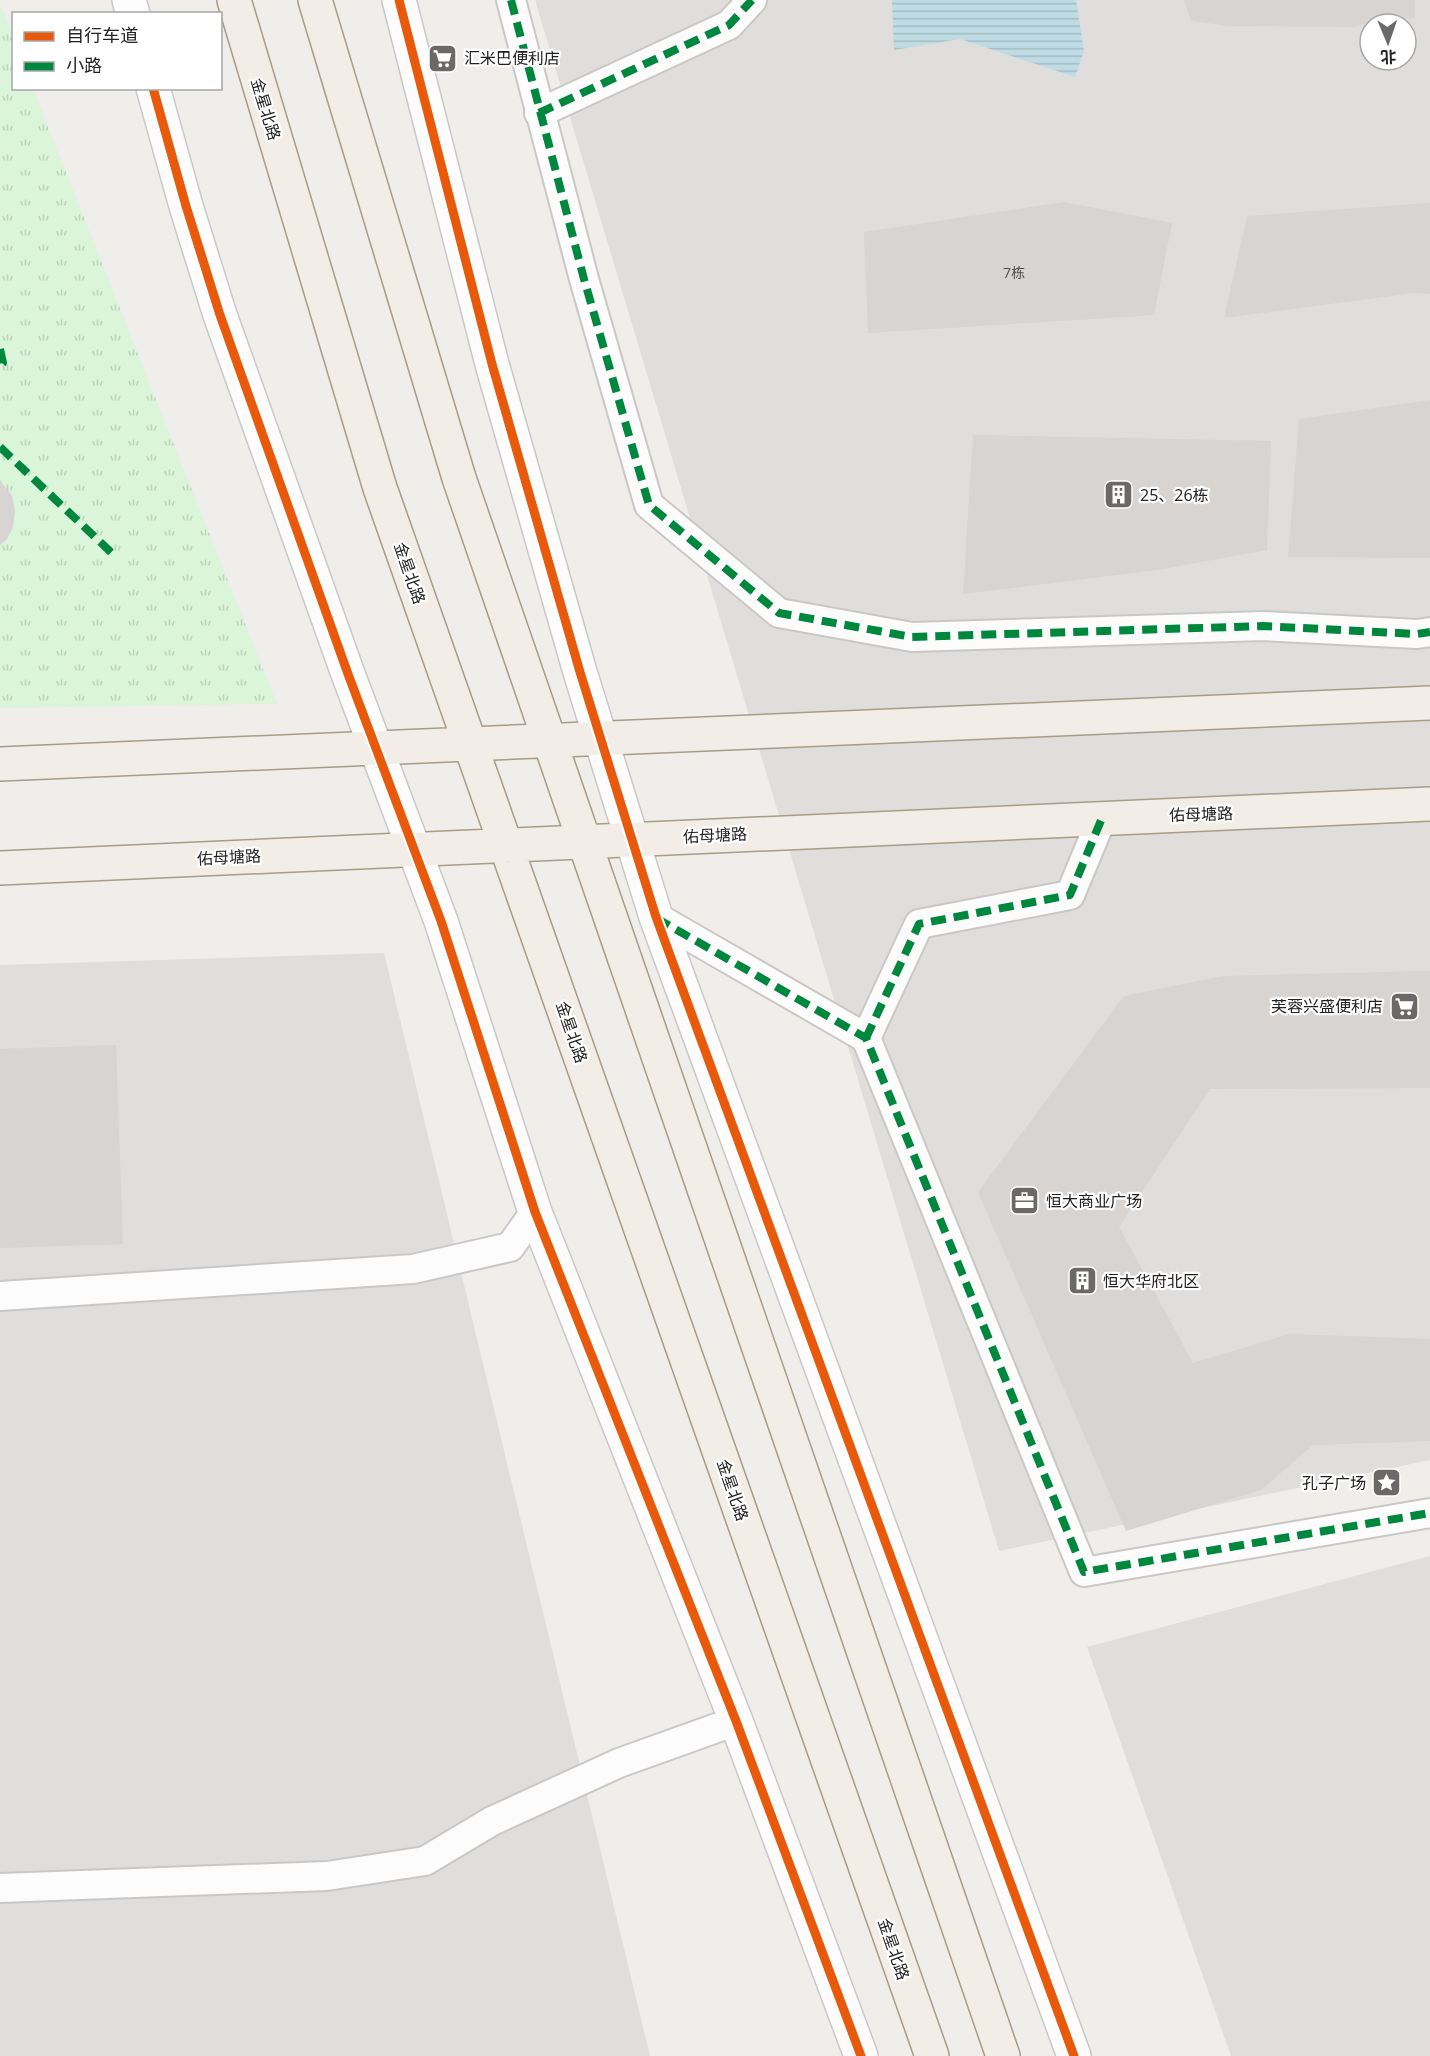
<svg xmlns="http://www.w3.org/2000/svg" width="1430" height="2056" font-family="'Open Sans','Noto Sans SC',sans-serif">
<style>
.residential{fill:#dfdedc;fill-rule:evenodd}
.park{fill:url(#park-tufts)}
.water{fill:url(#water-rules)}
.building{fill:#d7d4d2}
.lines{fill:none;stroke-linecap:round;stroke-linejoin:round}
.minor-casing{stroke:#c9c8c7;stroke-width:32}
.tertiary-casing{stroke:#c9c8c7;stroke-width:36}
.primary-casing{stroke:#a79c86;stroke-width:36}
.minor{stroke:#fdfcfc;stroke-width:28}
.tertiary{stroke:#fdfcfc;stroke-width:33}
.primary{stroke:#f3ede7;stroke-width:33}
.quiet{stroke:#00873e;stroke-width:8;stroke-dasharray:15 8;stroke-linecap:butt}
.cycleway-casing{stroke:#fff;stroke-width:13}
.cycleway{stroke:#e8590c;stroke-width:9}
.labels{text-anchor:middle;stroke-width:4.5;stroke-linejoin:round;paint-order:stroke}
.number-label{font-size:14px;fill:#4f4e4e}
.poi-label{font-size:16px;fill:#222;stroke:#fff;text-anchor:start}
.street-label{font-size:16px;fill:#222;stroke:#fff}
</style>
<defs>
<pattern id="park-tufts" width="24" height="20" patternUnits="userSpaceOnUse" patternTransform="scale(1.5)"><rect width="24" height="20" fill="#daf5da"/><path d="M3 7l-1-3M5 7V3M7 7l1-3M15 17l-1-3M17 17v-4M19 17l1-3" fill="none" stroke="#bbd2bb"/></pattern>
<pattern id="water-rules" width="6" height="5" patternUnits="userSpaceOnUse" patternTransform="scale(1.5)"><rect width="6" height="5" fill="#bfdbe3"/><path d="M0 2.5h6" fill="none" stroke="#a4bcc2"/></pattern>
</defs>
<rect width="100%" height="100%" fill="#f0eeeb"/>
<path class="residential" d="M535 0H1430V1460L999 1551ZM1370 24H1406V60H1370Z
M384 953 650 2056H0V965Z
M1430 1556V2056H1231L1087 1647Z"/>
<path class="park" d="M0 4 13 38 14 88 33 89 277 704 0 708Z"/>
<path class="water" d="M892 0H1076L1084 51 1075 77 960 39 894 50Z"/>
<path class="building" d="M1184 0H1415V18L1386 20 1353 27 1229 26 1191 21Z
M1064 202 1172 223 1154 315 868 333 864 232Z
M1430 203V294L1414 293 1224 318 1247 216Z
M1430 400V558L1288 557 1299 419Z
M973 435 1271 441 1267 550 1157 570 963 594Z
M0 480 12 496 15 511 13 527 7 539 0 545Z
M1430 971V1088L1210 1089 1119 1227 1193 1363 1289 1334 1430 1339V1441L1313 1445 1261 1490 1126 1531 978 1192 1124 996 1223 976Z
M116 1045 123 1244 0 1248V1049Z"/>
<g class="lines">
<defs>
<path id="minor" d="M511 0 584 279 649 505 779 613 912 637 1263 626 1417 634 1430 632
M539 113 729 25 752 0
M656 917 866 1038 1084 1572 1430 1513
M866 1038 919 924 1070 895 1102 818
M0 1296 413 1269 510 1247 535 1212
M0 1888 327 1876 425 1861 492 1821 619 1763 736 1721"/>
<path id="tertiary" d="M129 0 133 14
M399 0 492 364 580 672 656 917 1074 2056
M153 88 186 206 220 315 348 674 441 921 535 1212 736 1721 861 2056"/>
<path id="primary" d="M234 0 380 488 932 2056
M315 0 459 478 1003 2056
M0 764 1430 703
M0 868 1430 804"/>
</defs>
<use href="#minor" class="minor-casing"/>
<use href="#tertiary" class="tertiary-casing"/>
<use href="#primary" class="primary-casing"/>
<use href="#minor" class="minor"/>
<use href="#tertiary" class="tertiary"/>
<use href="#primary" class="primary"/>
<path class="quiet" d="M511 0 584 279 649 505 779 613 912 637 1263 626 1417 634 1430 632
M539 113 729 25 752 0
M0 349 3 363 0 366
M0 447 116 557
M656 918 866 1038 1084 1572 1430 1513
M866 1038 919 924 1070 895 1102 818"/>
<defs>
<path id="cycleway" d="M399 0 492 364 580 672 656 917 1074 2056
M153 88 186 206 220 315 348 674 441 921 535 1212 736 1721 861 2056"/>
</defs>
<use href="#cycleway" class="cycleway-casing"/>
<use href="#cycleway" class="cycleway"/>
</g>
<defs>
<symbol id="supermarket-square" viewBox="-11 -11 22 22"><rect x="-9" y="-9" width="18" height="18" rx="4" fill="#6a6968" stroke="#fff"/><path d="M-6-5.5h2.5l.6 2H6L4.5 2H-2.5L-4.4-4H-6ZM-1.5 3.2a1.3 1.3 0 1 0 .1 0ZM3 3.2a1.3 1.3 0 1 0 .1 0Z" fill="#fff"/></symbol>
<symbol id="building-square" viewBox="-11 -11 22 22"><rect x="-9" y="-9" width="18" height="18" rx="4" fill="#6a6968" stroke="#fff"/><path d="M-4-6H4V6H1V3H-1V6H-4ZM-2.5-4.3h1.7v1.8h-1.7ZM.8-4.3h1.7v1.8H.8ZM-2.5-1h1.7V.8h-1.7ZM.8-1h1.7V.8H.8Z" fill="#fff"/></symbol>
<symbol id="office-square" viewBox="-11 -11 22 22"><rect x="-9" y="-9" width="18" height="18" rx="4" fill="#6a6968" stroke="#fff"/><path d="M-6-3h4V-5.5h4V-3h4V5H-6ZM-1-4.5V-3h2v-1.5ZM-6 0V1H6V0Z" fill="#fff"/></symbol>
<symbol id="sight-square" viewBox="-11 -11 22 22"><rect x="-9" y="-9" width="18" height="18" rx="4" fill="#6a6968" stroke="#fff"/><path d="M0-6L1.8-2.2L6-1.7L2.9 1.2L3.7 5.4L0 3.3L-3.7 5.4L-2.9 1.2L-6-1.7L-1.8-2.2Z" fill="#fff"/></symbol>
</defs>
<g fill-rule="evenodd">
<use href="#supermarket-square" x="426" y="42" width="33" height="33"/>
<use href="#building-square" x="1102" y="478" width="33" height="33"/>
<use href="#supermarket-square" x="1388" y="990" width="33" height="33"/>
<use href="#office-square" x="1008" y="1184" width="33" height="33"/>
<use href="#building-square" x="1066" y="1264" width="33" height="33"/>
<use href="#sight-square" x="1370" y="1466" width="33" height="33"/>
</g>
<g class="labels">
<g class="number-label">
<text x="1014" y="278">7栋</text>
</g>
<g class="poi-label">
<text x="464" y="64">汇米巴便利店</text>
<text x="1140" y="501">25、26栋</text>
<text x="1383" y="1012" text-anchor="end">芙蓉兴盛便利店</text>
<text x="1046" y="1207">恒大商业广场</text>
<text x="1103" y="1287">恒大华府北区</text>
<text x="1366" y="1489" text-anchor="end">孔子广场</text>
</g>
<g class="street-label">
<text transform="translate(266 109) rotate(73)" y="6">金星北路</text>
<text transform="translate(410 573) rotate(71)" y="6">金星北路</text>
<text transform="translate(1201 814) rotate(-2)" y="6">佑母塘路</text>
<text transform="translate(715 835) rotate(-3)" y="6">佑母塘路</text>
<text transform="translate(229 857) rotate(-3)" y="6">佑母塘路</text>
<text transform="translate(572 1032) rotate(71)" y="6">金星北路</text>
<text transform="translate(733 1490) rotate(71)" y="6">金星北路</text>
<text transform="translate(894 1949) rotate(71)" y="6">金星北路</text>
</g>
</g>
<rect x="12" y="12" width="210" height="78" fill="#ffffff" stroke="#a7a7a7" stroke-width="1.5"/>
<rect x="24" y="32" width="30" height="9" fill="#e8590c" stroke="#a7a7a7" stroke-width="1.5"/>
<text x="66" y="42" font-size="18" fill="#222222">自行车道</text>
<rect x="24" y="62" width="30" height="9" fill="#00873e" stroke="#a7a7a7" stroke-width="1.5"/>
<text x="66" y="72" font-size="18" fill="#222222">小路</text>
<g transform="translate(1388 42) rotate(178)"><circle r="28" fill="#ffffff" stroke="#a7a7a7" stroke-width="1.5"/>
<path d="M0-4.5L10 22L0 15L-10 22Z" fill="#6a6968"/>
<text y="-9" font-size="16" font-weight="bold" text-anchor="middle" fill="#222222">北</text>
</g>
</svg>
